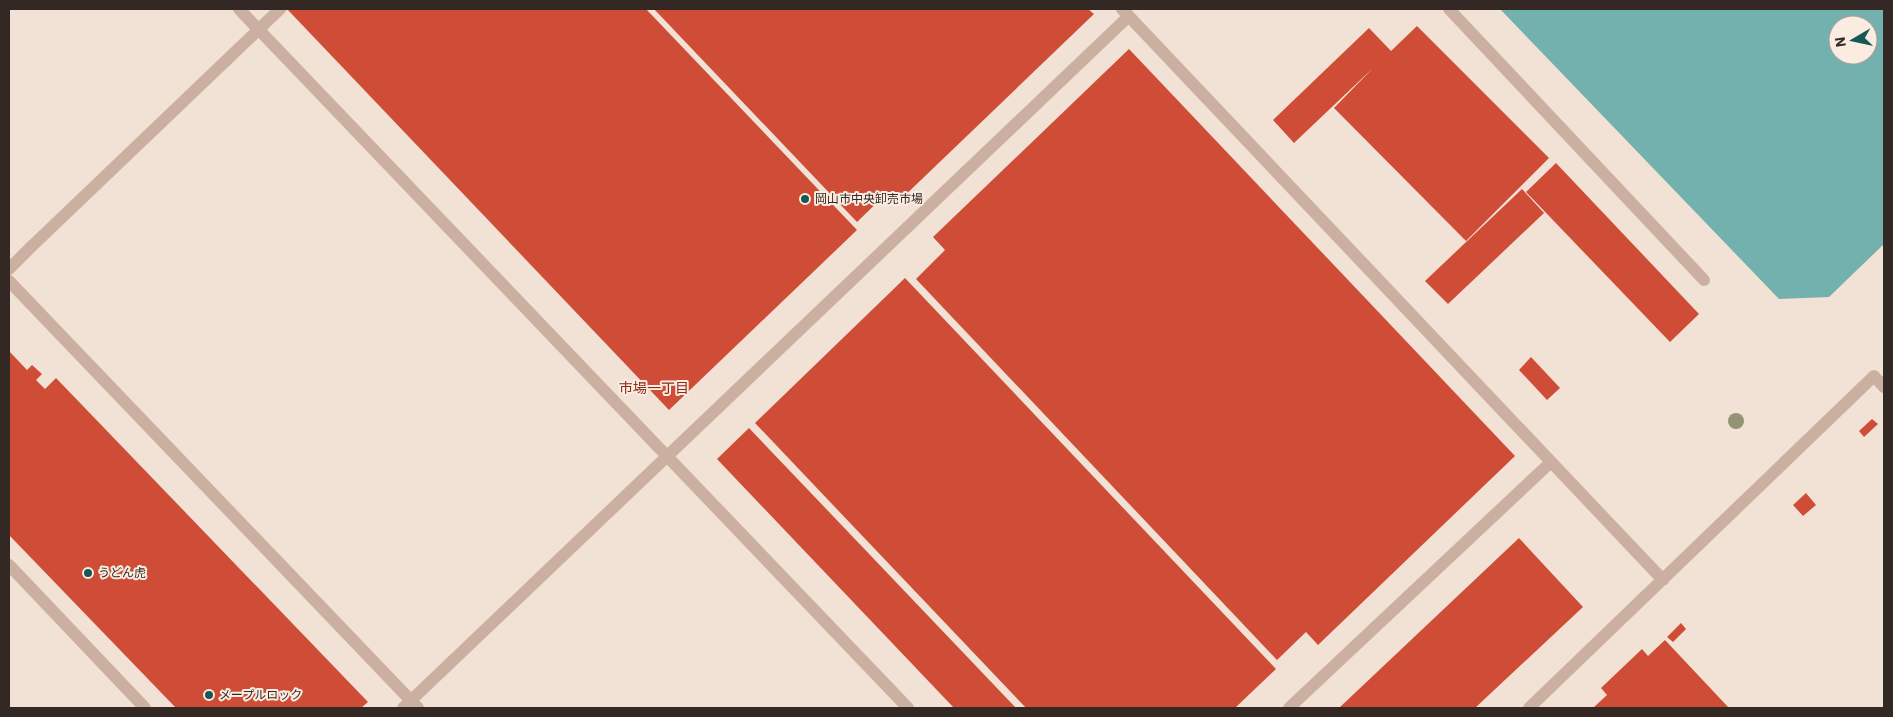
<svg xmlns="http://www.w3.org/2000/svg" width="1893" height="717" font-family="'IBM Plex Sans','Noto Sans JP',sans-serif">
<style>
.water{fill:#72b1ae;fill-rule:evenodd}
.building{fill:#cf4d36}
.lines{fill:none;stroke-linecap:round;stroke-linejoin:round}
.minor{stroke:#cbb0a1;stroke-width:12}
.minor-bridge{stroke:#cbb0a1;stroke-width:12}
.tree{fill:#949475}
.poi-dot{fill:#175857;stroke:#faece1;stroke-width:2}
.labels{text-anchor:middle;stroke-width:4;stroke-linejoin:round;paint-order:stroke}
.poi-label{font-size:12px;fill:#342824;stroke:#faece1;text-anchor:start}
.neighbourhood-label{font-size:14px;fill:#892817;stroke:#faece1}
</style>
<rect width="100%" height="100%" fill="#f2e2d5"/>
<path class="water" d="M1500 9H1884V244L1829 297 1779 299ZM1838 25H1868V55H1838Z"/>
<path class="building" d="M287 9H646L857 230 669 410Z
M654 9H1088L1094 14 898 202 888 192 857 222Z
M1417 26 1549 158 1466 241 1334 108 1373 68 1294 143 1273 120 1369 28 1391 51Z
M1129 49 1515 456 1318 645 1306 632 1277 660 916 279 945 250 933 237Z
M1556 163 1699 314 1670 342 1526 192Z
M1522 189 1544 213 1448 304 1425 281Z
M905 278 1276 669 1235 708H1026L755 423Z
M9 351 27 370 32 365 42 374 36 380 45 389 56 378 368 702 361 708H176L9 535Z
M1531 357 1560 388 1547 400 1519 370Z
M1872 419 1878 424 1864 437 1859 431Z
M749 428 1016 708H954L717 459Z
M1806 493 1816 505 1803 516 1793 505Z
M1519 538 1583 607 1475 708H1339Z
M1681 623 1686 629 1673 642 1667 637Z
M1665 640 1729 708H1593L1607 695 1601 688 1642 649 1648 656Z"/>
<g class="lines">
<path class="minor" d="M239 9 908 708
M1122 9 1663 580
M1449 9 1704 280
M9 269 31 247
M9 281 418 708
M9 565 145 708
M403 708 1129 16
M1289 708 1551 462
M1529 708 1874 376 1884 387"/>
<path class="minor-bridge" d="M31 247 280 9"/>
</g>
<circle class="tree" cx="1736" cy="421" r="8"/>
<g class="poi-dot">
<circle cx="805" cy="199" r="5"/>
<circle cx="88" cy="573" r="5"/>
<circle cx="209" cy="695" r="5"/>
</g>
<g class="labels">
<g class="poi-label">
<text x="815" y="203">岡山市中央卸売市場</text>
<text x="98" y="577">うどん虎</text>
<text x="219" y="699">メープルロック</text>
</g>
<g class="neighbourhood-label">
<text x="654" y="393">市場一丁目</text>
</g>
</g>
<rect width="1893" height="717" fill="none" stroke="#342824" stroke-width="20"/>
<g transform="translate(1853 40) rotate(261)"><circle r="24" fill="#faece1" stroke="#ab9e95"/>
<path d="M0-4L9 19L0 12L-9 19Z" fill="#175857"/>
<text y="-8" font-size="14" font-weight="bold" text-anchor="middle" fill="#342824">N</text>
</g>
</svg>
